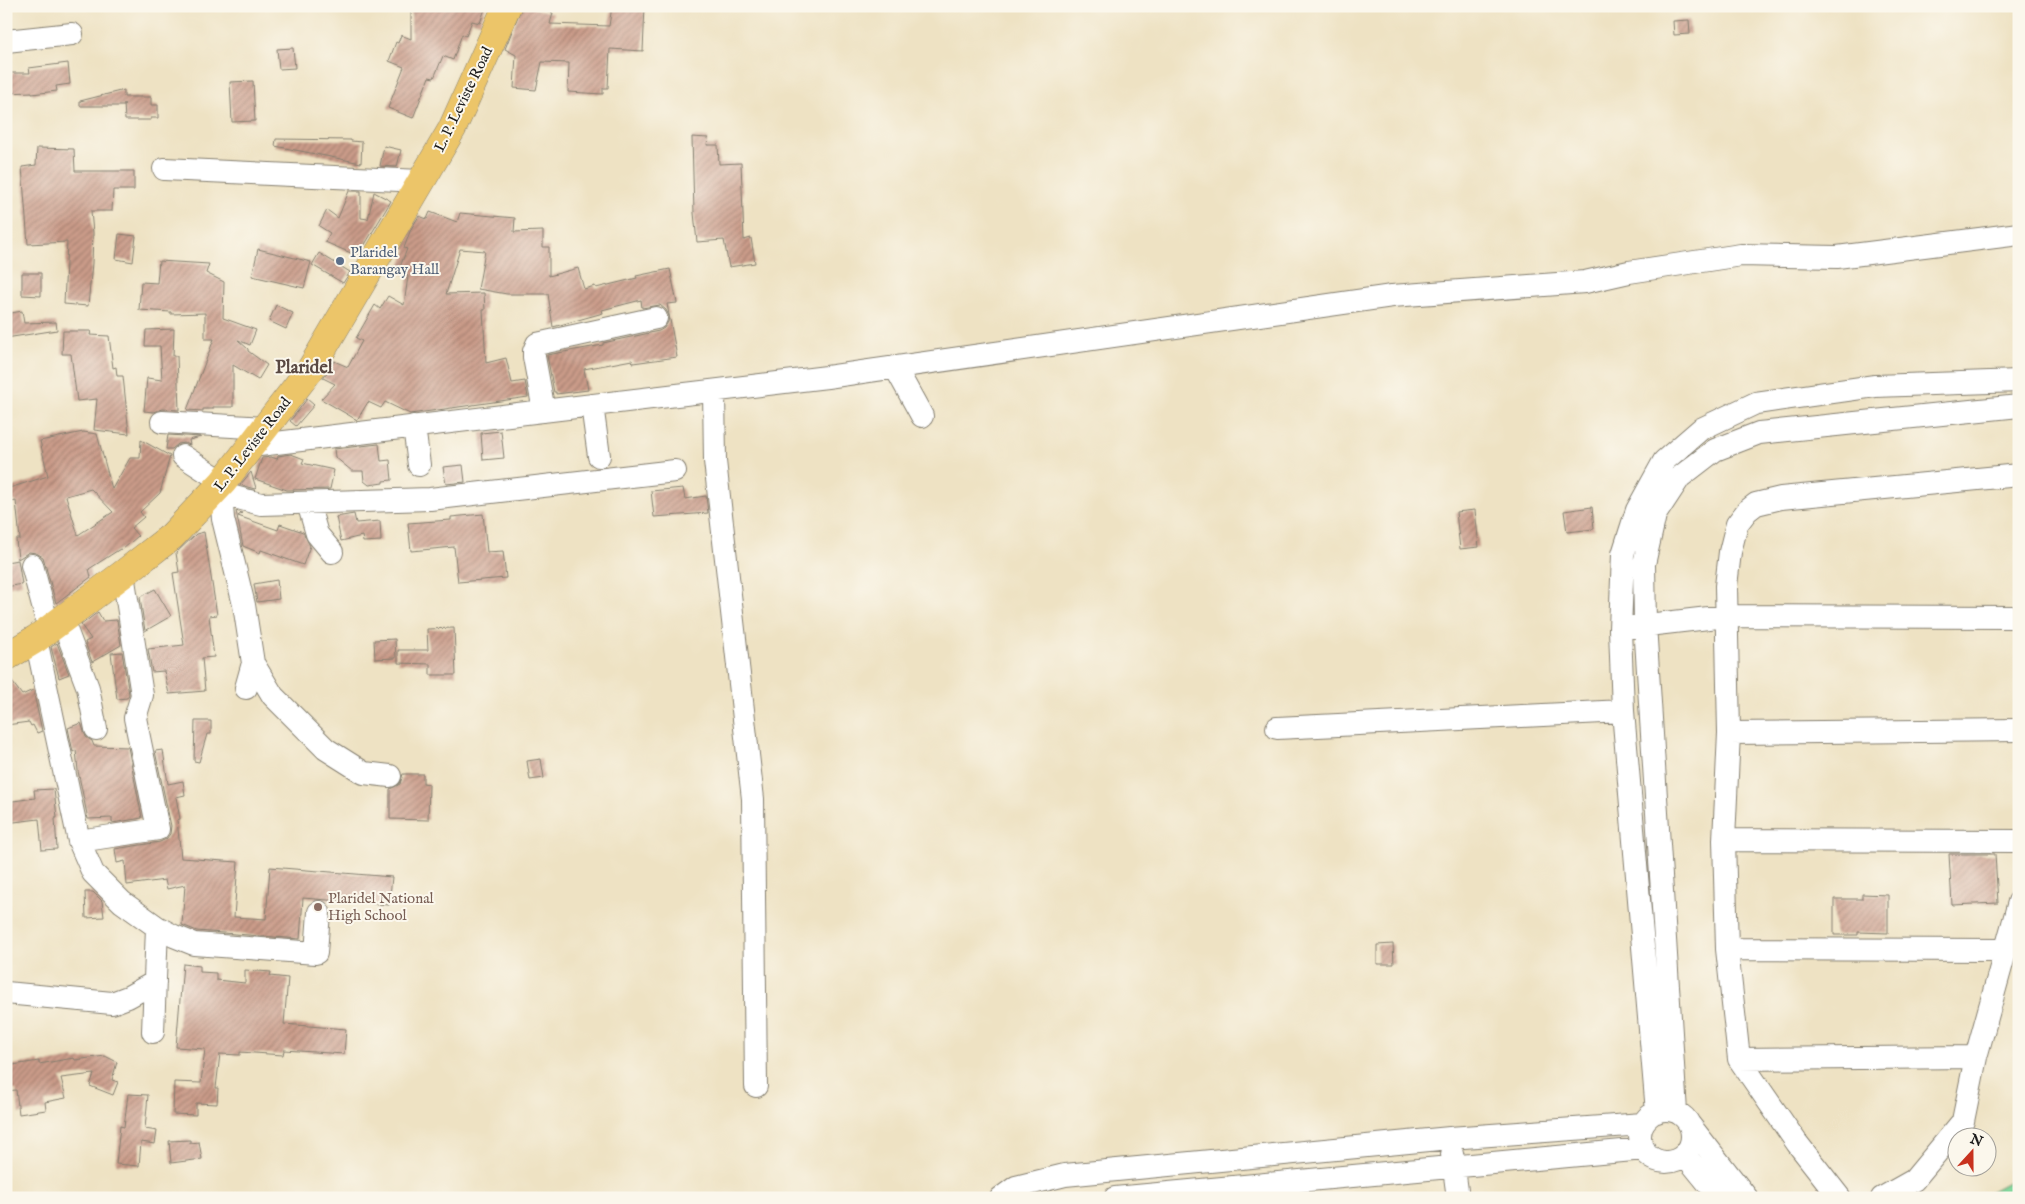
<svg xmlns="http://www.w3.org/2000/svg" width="2025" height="1204" font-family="'IM FELL English',serif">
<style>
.green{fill:#81d89c;stroke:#4e7a5c}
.building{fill:url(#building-hatch);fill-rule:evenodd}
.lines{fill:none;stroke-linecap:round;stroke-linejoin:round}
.minor-casing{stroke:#857f70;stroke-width:24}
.major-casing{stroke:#857f70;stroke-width:29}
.minor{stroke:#fff;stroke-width:22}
.major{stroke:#ecc569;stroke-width:28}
.service-dot{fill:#5c6f8a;stroke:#fbf7ec;stroke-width:2}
.education-dot{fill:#8d6e63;stroke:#fbf7ec;stroke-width:2}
.labels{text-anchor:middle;stroke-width:4;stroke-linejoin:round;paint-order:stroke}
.street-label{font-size:15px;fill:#1c1c1c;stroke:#fbf7ec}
.service-label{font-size:15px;fill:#4e5e75;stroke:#fbf7ec;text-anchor:start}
.education-label{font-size:15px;fill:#785e54;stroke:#fbf7ec;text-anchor:start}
.quarter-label{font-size:18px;font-weight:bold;fill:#594842;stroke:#fbf7ec}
</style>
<defs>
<pattern id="building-hatch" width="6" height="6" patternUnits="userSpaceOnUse" patternTransform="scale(1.25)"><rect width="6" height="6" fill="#ca9b89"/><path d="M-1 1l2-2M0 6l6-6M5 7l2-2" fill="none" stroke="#a37e6f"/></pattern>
</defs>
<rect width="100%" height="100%" fill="#fbf7ec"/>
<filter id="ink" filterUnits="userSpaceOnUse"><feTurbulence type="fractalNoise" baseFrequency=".02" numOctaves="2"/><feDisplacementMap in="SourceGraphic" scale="10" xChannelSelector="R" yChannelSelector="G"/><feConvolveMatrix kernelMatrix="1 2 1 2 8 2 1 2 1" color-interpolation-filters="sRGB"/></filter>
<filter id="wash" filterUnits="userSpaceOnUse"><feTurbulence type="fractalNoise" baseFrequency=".0096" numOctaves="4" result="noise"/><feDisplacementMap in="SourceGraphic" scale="20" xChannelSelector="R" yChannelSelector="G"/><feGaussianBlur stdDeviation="1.12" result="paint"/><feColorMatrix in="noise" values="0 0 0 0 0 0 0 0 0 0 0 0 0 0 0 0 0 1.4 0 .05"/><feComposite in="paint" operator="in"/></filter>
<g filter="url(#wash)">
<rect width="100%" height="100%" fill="#eee2c3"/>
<path class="green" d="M2019 1176V1198H1978Z"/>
<g id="blocks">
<path class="building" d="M411 6H486L480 23 472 21 466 36 462 34 453 60 443 56 434 78 429 77 413 118 388 108 404 67 389 61 396 42 398 43 401 35 411 39Z
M522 6H534L533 8 553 13 550 24 609 26 612 6H645L643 51 610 49 608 88H603V94L568 92 569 63 542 62 536 90 514 88 516 55 505 49Z
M1689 20 1690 34 1674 35 1673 21Z
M293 48 295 68 279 69 277 49Z
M68 63 70 84 56 86 57 91 32 94V92L6 93V73H30L29 68Z
M253 81 255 121 232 122 230 82Z
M124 90V97H151V105H158V118H151V120H125L124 103V106H80V101Z
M692 137 708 138 707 145H718L719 164 741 163 744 240 751 238 755 263 729 267 724 240 697 242 694 213Z
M276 139 351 140V141L362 142 361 163 275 146Z
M384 146 401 150 397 167 380 166Z
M37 148 74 149 75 171H134V190H113L112 211H91L93 233 92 263 88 306 64 304 67 242 28 244 22 167 36 165Z
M349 191H361V218L368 219 374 192 391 201 358 256 325 242 330 233 319 226 327 210 338 218Z
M430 212 457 222 460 213 515 218 514 232 543 231V247H549V276L578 268 584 289 595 286 596 288 637 278 636 276 670 269 677 303 667 304 677 357 633 363 632 360 584 369 588 390 556 394V392H554L547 355 603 345V343L659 331 664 328 668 322 669 316 666 310 660 305 642 308 641 300 602 310 603 313 553 327 548 294H507L478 289 485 251 460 249 446 294 484 293 485 310H483L486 363 506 358 512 383 525 381 528 397 410 414 385 402 381 408 368 402 357 420 321 399 335 384 323 378 334 361 348 367 362 341 356 338 375 305 380 309 388 296 404 305 408 276 398 272 407 249 404 248 411 229 419 216 427 219Z
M119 234 136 236 133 262 116 259Z
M258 249 311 262 304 288 252 276Z
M319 253 350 272 343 283 312 265Z
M159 261 209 264 206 273 224 282 223 318 256 330 250 345 238 340 248 349V351L267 365 258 380 233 365V407H213V409H203V411L187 410 214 339H205V313L171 314V312L139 310 141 282 157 283Z
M22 273H41V296L22 295Z
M276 305 293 313 286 329 269 321Z
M22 311 24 323 56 322 57 330 6 338V314Z
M174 329 173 356H177L179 410 163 409 154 412 144 411 147 378 162 380 160 346H145L146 330Z
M63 331H91L90 335 109 336 113 368 116 367 117 376H123L129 434 94 430 97 399 77 401 71 354H62Z
M307 399 314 405 296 426 290 421Z
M501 431 504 458 483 460 481 433Z
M83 432 97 434 112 489 130 458H140L141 440 170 456 160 493 140 512 144 517 131 528 138 536 122 550 120 549 89 569 91 577 56 603 43 557 36 553 29 552 18 559 16 539H20L16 501 6 503V489L48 476 40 441ZM91 489 113 512 78 535 66 496Z
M168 435 201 437 189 440 190 445 184 443 178 444 172 449H166Z
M379 444 381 461 390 460 392 480 383 481V483L369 485 364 481 363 471H352L335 457 334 449Z
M291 454 304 459 302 463 334 470 330 489 287 490 255 479 262 458 271 457 277 459 278 456Z
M463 465 465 482 446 484 443 467Z
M251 472 256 488 255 489 240 485Z
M683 488 685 499 706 496 708 513 654 517 651 491Z
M1592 507 1594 529 1567 532 1564 511Z
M1475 510 1479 547 1460 549 1456 512Z
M236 511 242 513 238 516 278 530 280 524 303 532 310 546 303 565 261 550 260 553 243 546Z
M354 514 356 523 380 521 381 541 363 542 362 536 341 541 336 517Z
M483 514 487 552 503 551 506 578 458 582 454 547 411 551 408 523 451 520V517Z
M204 532 217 615 209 616 214 657 202 658 205 691 169 694 164 671 152 672 148 649 184 645 173 573 179 572 176 553 196 534Z
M18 560 22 584 6 587V562Z
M277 580 279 599 257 602 254 584Z
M155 589 171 616 145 631 140 597Z
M98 612 103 621 117 620 121 645 92 662 85 642 91 639 81 625Z
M454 628 456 675H430V664L398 663V650H428L427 629Z
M395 639 396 658 375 659 374 640Z
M57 643 69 674 59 678 51 647Z
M122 652 129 694 127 698 117 699 111 653Z
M6 674 22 695 33 690 42 731 37 733 33 725 31 726 29 722 6 725Z
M195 721H211V734H207L199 762 194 761Z
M81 723 86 737 92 741 94 746 128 747 142 818 112 823V818L88 819 78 771 76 750 73 752 68 728Z
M163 750 168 784 183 781 185 795 176 797 180 819 177 820 181 858 238 862 234 917 266 919 270 867 392 877 389 905 303 898 300 939 197 931 182 925 185 885 167 889 165 880 127 885 125 861 117 863 115 849 160 842 166 839 170 834 171 826 155 751Z
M541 759 544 778 530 780 527 761Z
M403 774H423V783L429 784 428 820 390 819V789L400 784Z
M54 789 57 818H55L57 849 42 850 39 819 6 823V802L35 798 34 790Z
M1949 854H1995L1998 903 1952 905Z
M85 892H93L102 901 104 917 86 918Z
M1862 894 1888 895V933L1858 932V935H1834V899H1862Z
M1393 944 1394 964H1377V945Z
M183 964 200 966V972L216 973V980L245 983V970L271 972 270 976 288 978 284 1024 346 1029 344 1054 284 1050 283 1055 240 1052V1055L220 1054 216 1088H218L217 1104 196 1103V1115L173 1114 174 1082 201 1083 205 1049 176 1047Z
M105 1056 117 1062 112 1080 118 1082 113 1095 90 1086 94 1074 61 1078 66 1098 45 1102 46 1110 19 1114 16 1090 6 1091V1066L39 1061V1064L74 1058 75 1060Z
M128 1094 148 1095 145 1129 157 1131 155 1144 141 1142 139 1166 116 1164 120 1126 124 1127Z
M190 1140V1143L199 1142 202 1159 171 1163 169 1141Z"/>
</g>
</g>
<g filter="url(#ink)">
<use href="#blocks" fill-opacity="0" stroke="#857f70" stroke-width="1"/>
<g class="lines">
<defs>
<path id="minor" d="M6 41 72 34
M164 169 421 181
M895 367 922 416
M714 391 715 461 753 799 756 1086
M592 405 599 456
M544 411 534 357V351L537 344 656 318
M162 422 265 428
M414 426 419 465
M251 446 827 377 1392 296 1585 282 1629 272 1741 255 1837 257 2019 234
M183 456 223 482
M215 492 261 504 430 499 675 471
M221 494 223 519 244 605 253 663 246 688
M308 503 317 534 332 552
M32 565 49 629
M62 619 88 688 96 729
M1630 627 1726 616 2019 617
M36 639 79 841 93 873 122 902 157 927 174 936 194 944 316 953 319 912
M253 663 273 696 326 749 364 773 390 776
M1277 728 1623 711
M1729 733 2019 730
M1724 840 2019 841
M79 841 158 829 135 718 142 695 123 574
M1727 949 2004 950
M6 993 112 1003 128 997 155 982
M153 1032 157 927
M1739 1059 1976 1057
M1640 1136a26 26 0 1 1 52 0a26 26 0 1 1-52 0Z
M1657 1112 1623 711 1620 629 1623 554 1637 510 1664 461 1701 429 1756 403 1875 386 2019 381
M1676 1112 1645 624 1644 564 1655 515 1680 477 1715 450 1759 433 2019 406
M1689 1124 1747 1198
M1452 1154 1458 1198
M1685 1155 1720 1198
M1001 1198 1016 1187 1065 1175 1450 1138 1643 1124
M1115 1198 1644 1149
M1840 1198 1797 1143 1739 1059 1727 949 1724 840 1729 733 1726 586 1730 552 1737 524 1747 511 1756 504 1781 498 2019 475
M1882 1198 1914 1180 1963 1121 1976 1057 2019 902"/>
<path id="major" d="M6 657 36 639 123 574 172 536 223 482 312 367 452 129 507 6"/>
</defs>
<use href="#minor" class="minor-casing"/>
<use href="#major" class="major-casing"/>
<use href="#minor" class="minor"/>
<use href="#major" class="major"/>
</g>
</g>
<circle class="service-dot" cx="340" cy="261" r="5"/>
<circle class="education-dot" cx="318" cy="907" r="5"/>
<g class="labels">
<g class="street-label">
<text transform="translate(463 99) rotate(-64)" y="5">L. P. Leviste Road</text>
<text transform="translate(252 444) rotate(-52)" y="5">L. P. Leviste Road</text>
</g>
<g class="service-label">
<text x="350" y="257">Plaridel<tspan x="350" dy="17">Barangay Hall</tspan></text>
</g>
<g class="education-label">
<text x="328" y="903">Plaridel National<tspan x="328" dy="17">High School</tspan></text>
</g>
<g class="quarter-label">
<text x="304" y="373">Plaridel</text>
</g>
</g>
<rect width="2025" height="1204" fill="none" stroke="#fbf7ec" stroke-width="25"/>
<g transform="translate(1972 1152) rotate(21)"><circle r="24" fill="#fbf7ec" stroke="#a29f99"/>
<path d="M0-4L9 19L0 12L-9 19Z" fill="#c8321e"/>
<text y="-8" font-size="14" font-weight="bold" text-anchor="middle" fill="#1c1c1c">N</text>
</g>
</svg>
